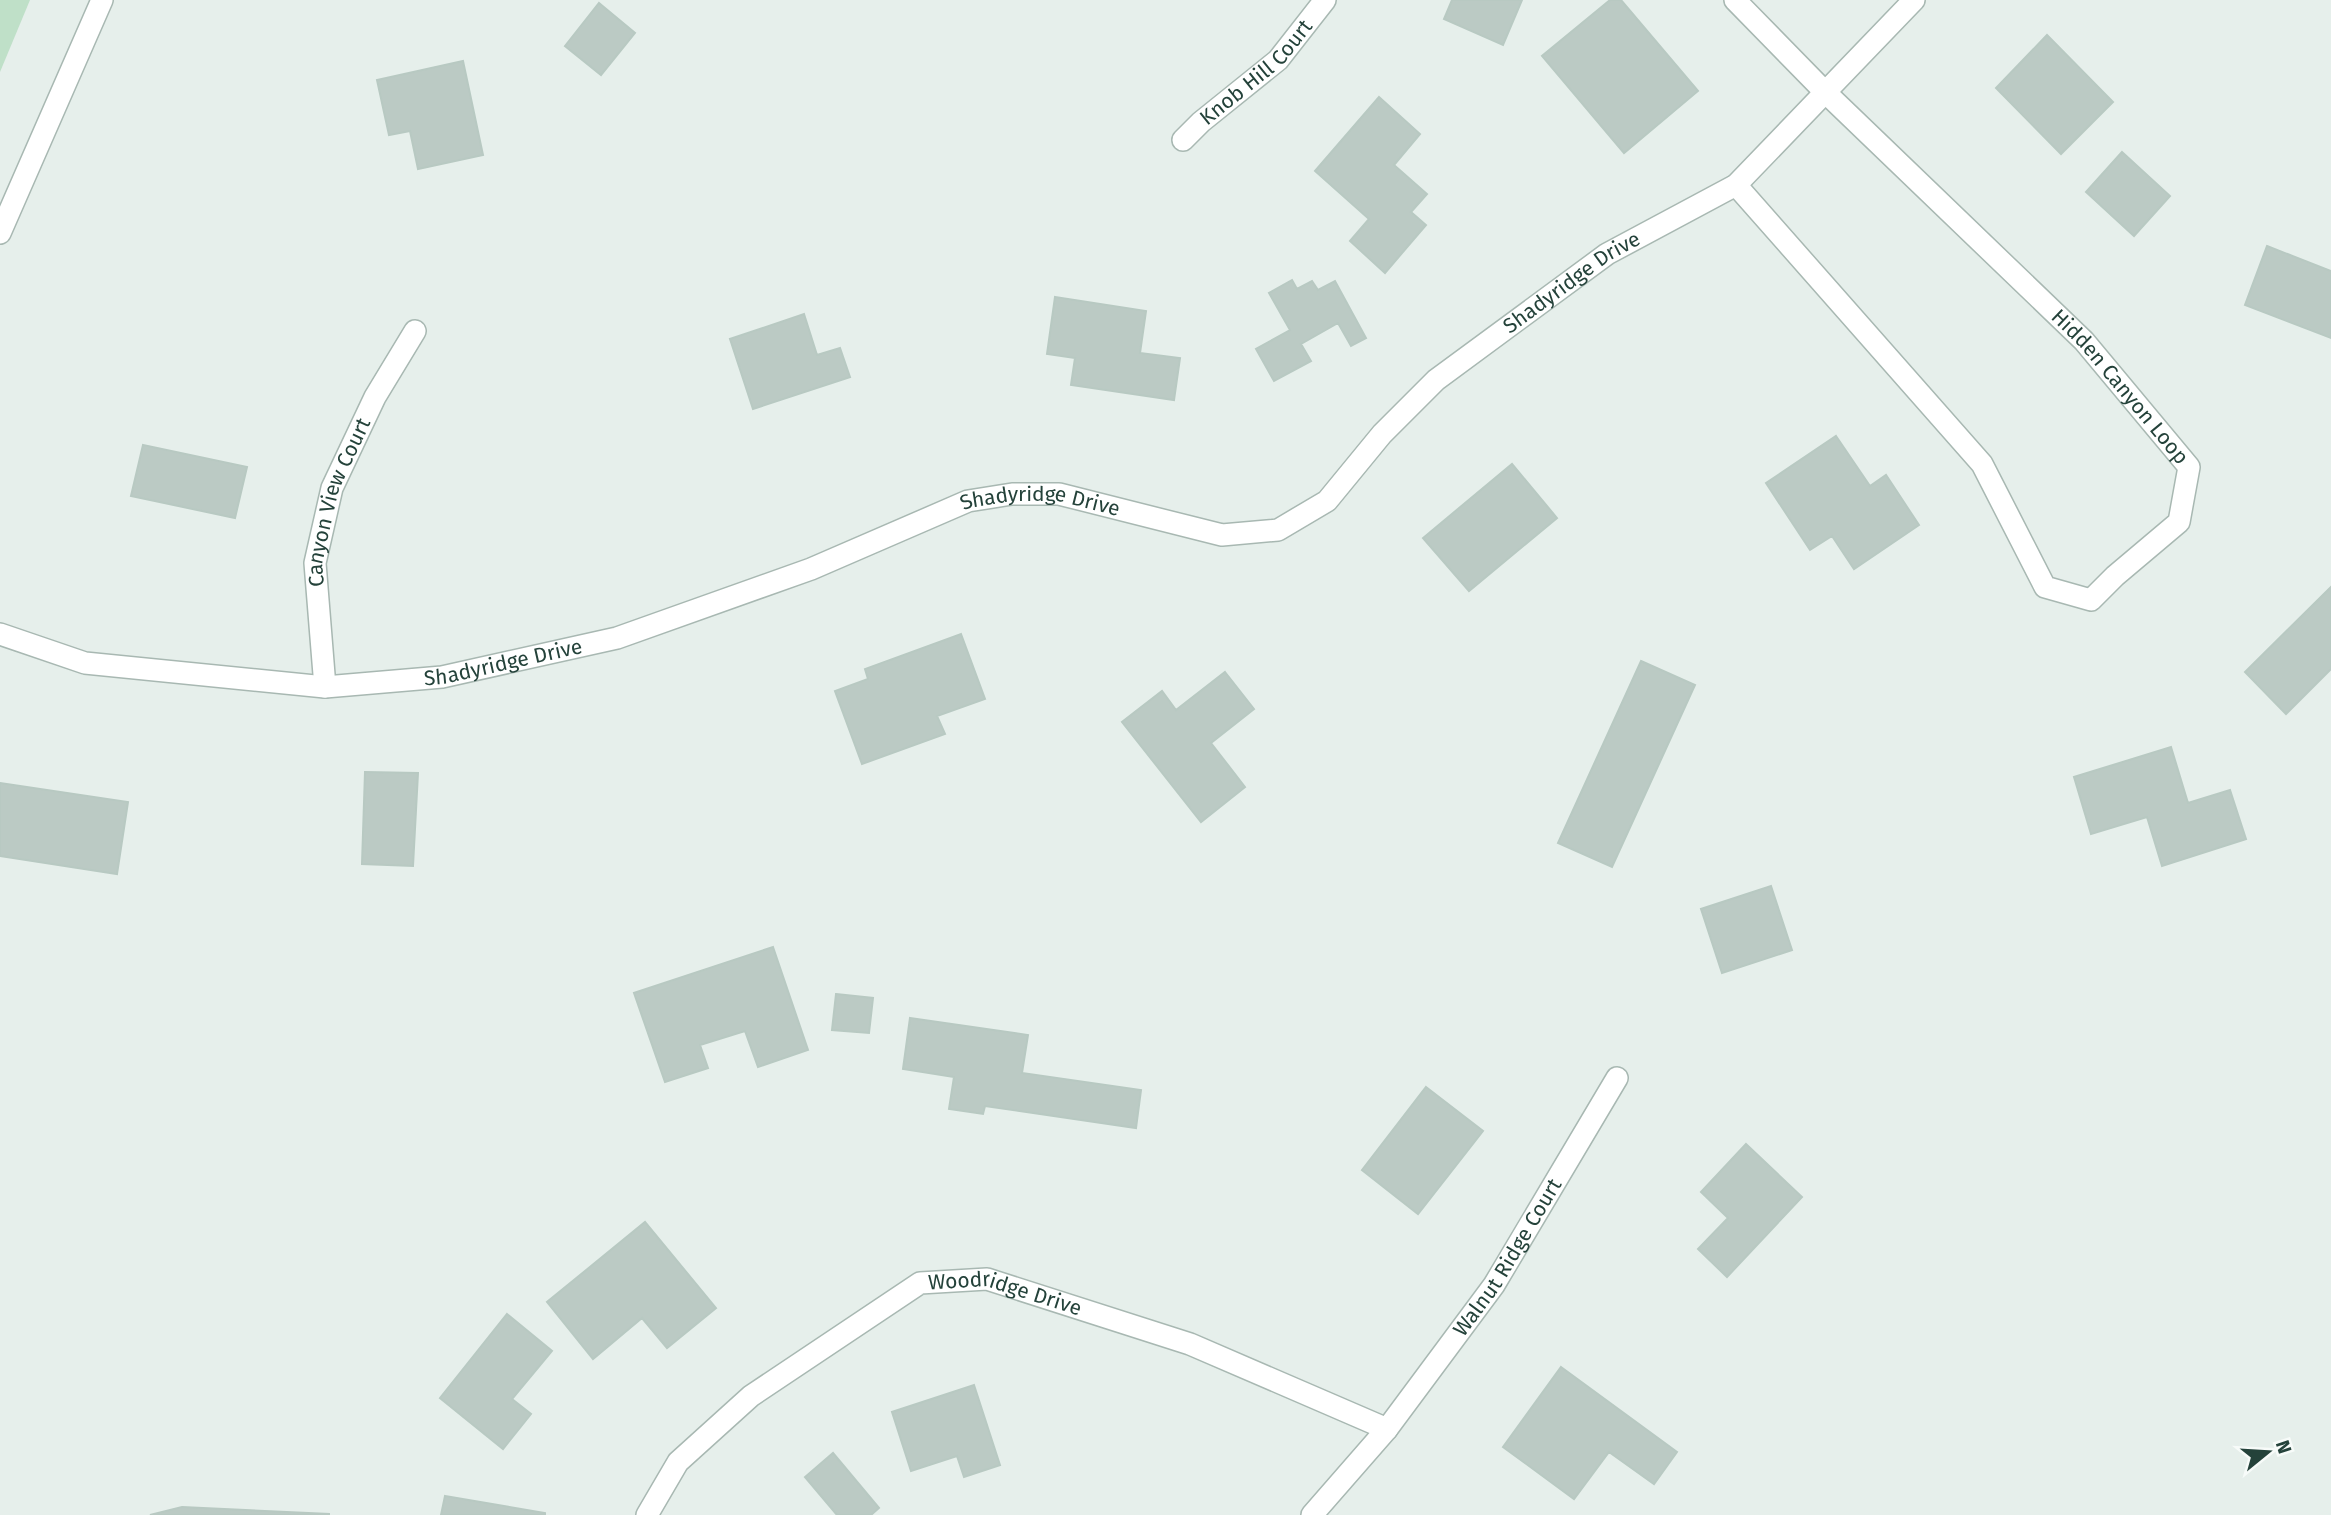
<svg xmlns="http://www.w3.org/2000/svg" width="2331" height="1515" font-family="'Fira Sans',sans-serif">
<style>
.green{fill:#bfe0c8}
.building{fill:#bbcac4;stroke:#b8c9c2;stroke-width:2}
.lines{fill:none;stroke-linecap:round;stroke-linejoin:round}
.minor-casing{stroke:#a8b8b2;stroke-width:24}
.tertiary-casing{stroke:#a8b8b2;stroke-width:24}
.minor{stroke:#fff;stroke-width:21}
.tertiary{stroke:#fff;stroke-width:21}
.labels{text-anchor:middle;stroke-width:6;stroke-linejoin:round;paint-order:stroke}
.street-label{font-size:21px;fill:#24423a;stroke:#f7fbf9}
</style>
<rect width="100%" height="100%" fill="#e6efeb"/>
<path class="green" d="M0 0H30L0 72Z"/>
<path class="building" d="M1452 0H1522L1503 45 1444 19Z
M1610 0H1621L1698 91 1624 153 1542 56Z
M599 3 635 33 601 75 565 46Z
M2047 35 2113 102 2061 154 1996 88Z
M463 61 483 155 418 169 410 131 389 135 377 80Z
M1379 97 1420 134 1394 165 1427 194 1411 212 1426 225 1385 273 1350 241 1369 219 1315 171Z
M2122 152 2170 196 2134 236 2086 192Z
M2267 246 2331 271V338L2245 305Z
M1292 280 1297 289 1312 281 1318 290 1335 281 1366 338 1351 346 1338 323 1301 344 1311 361 1274 381 1256 349 1290 330 1269 293Z
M1055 297 1146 311 1140 353 1180 358 1174 400 1071 385 1075 358 1047 354Z
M804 314 817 355 840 348 850 377 753 409 730 339Z
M1836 436 1870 486 1886 475 1919 525 1854 569 1832 536 1810 550 1766 483Z
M143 445 247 467 235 518 131 496Z
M1512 464 1557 518 1469 591 1423 538Z
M2331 587V669L2286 714 2245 672Z
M961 634 985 699 937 716 945 734 862 764 835 691 868 679 865 669Z
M1641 661 1695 685 1612 867 1558 843Z
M1225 672 1254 709 1211 743 1245 787 1201 822 1122 722 1162 691 1176 710Z
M2171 747 2188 803 2230 790 2246 839 2162 866 2147 817 2091 834 2074 777Z
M365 772 418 773 413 866 362 864Z
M0 783 128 802 117 874 0 856Z
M1771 886 1792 950 1722 973 1701 909Z
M773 947 808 1050 758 1067 745 1031 700 1045 708 1068 665 1082 634 993Z
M836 994 873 998 869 1033 832 1030Z
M910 1018 1028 1035 1022 1073 1141 1090 1136 1128 985 1106 983 1114 949 1109 954 1077 903 1069Z
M1426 1087 1483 1131 1418 1214 1362 1170Z
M1746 1144 1802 1197 1727 1277 1698 1249 1728 1218 1701 1192Z
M645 1222 716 1308 667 1348 642 1318 593 1359 547 1302Z
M507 1314 552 1351 512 1399 531 1414 503 1449 440 1398Z
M1561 1367 1677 1452 1654 1484 1609 1452 1574 1499 1503 1447Z
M974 1385 1000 1465 964 1477 957 1456 911 1471 892 1412Z
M833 1453 879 1508 871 1515H837L805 1477Z
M445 1496 545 1513V1515H441Z
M182 1507 329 1514V1515H150Z"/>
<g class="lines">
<defs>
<g id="minor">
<path id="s1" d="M1735 0 1824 91 2084 341 2189 467 2179 522 2115 576 2091 600 2045 587 1982 464 1736 185"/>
<path id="s2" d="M1183 140 1201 122 1278 60 1325 0"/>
<path id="s3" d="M0 634 85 663 325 687 442 677 617 638 811 569 968 501 1012 494H1059L1222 535 1278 530 1327 501 1382 434 1436 380 1607 254 1736 185 1914 0"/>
<path id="s4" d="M325 687 315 563 332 488 375 397 415 331"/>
<path id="s5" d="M647 1515 678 1462 751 1396 920 1283 987 1279 1190 1344 1387 1429"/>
<path id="s6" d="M1312 1515 1387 1429 1494 1285 1617 1078"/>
</g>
<path id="tertiary" d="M0 233 102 0"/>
</defs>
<use href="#minor" class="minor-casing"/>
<use href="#tertiary" class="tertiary-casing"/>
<use href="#minor" class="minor"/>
<use href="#tertiary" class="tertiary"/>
</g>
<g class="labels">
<g class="street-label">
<text dy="7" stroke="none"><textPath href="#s2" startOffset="100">Knob Hill Court</textPath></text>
<text dy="7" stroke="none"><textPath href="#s3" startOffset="1708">Shadyridge Drive</textPath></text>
<text dy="7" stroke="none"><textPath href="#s1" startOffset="546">Hidden Canyon Loop</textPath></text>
<text dy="7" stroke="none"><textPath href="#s4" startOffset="189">Canyon View Court</textPath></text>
<text dy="7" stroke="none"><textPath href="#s3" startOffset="1078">Shadyridge Drive</textPath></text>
<text dy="7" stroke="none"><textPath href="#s3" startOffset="511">Shadyridge Drive</textPath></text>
<text dy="7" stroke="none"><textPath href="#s6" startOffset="324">Walnut Ridge Court</textPath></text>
<text dy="7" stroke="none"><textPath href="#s5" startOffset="450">Woodridge Drive</textPath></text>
</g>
</g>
<g transform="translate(2268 1452) rotate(72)" stroke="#f7fbf9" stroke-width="5" paint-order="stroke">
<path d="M0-5L12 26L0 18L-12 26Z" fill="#24423a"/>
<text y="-10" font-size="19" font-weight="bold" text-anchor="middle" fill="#24423a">N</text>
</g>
</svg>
